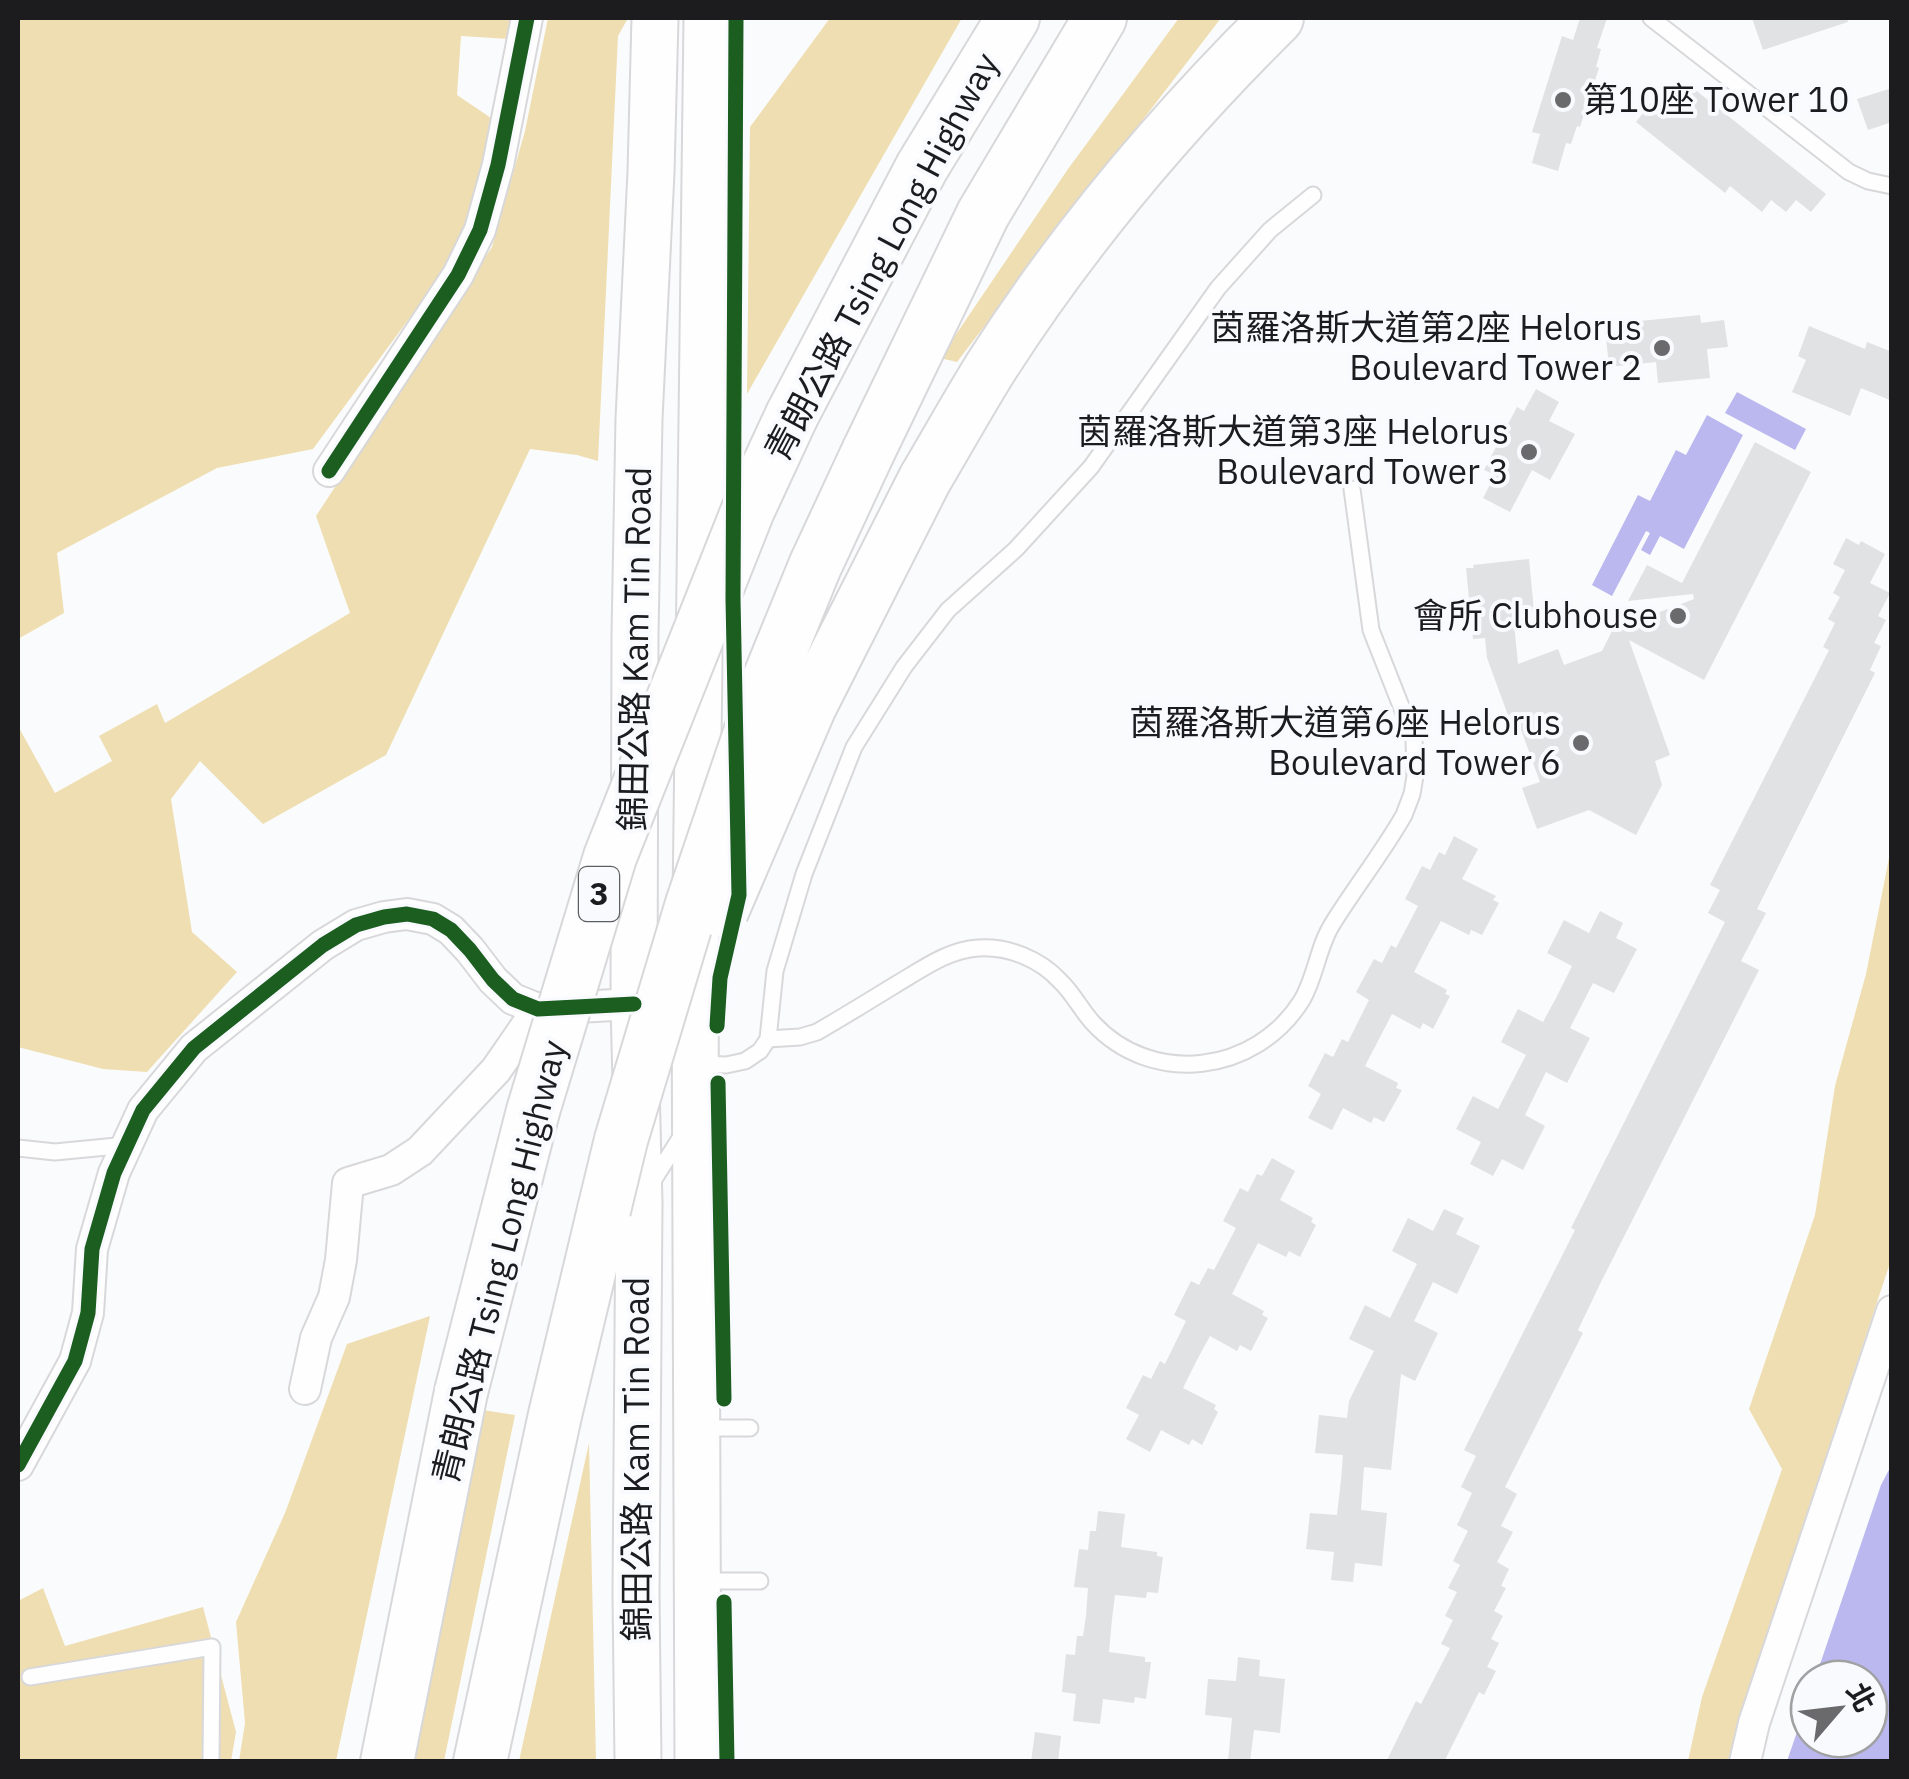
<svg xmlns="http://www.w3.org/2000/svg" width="1909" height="1779" font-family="'IBM Plex Sans','Noto Sans TC',sans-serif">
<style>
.green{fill:#efdeb1}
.water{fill:#bab8ee}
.building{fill:#e1e2e3}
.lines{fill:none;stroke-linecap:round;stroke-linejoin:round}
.service-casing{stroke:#d8d8da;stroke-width:19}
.minor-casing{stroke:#d8d8da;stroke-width:34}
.primary-casing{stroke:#d8d8da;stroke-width:49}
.motorway-casing{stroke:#d8d8da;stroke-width:56}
.service{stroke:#fefeff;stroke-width:15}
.minor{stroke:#fefeff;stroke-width:30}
.primary{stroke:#fefeff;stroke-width:45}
.motorway{stroke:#fefeff;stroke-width:52}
.motorway-bridge-casing{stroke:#d8d8da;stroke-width:56;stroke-linecap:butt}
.motorway-bridge{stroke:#fefeff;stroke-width:52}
.cycleway-casing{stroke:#f9fafe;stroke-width:21}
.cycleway{stroke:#1b5e20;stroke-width:15}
.poi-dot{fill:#6a6a6c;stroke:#f9fafe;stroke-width:4}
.labels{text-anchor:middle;stroke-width:8;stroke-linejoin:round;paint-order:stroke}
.shield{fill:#f9fafe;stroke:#5e5f61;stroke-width:2.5}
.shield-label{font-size:32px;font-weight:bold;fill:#1c1c1e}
.poi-label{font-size:35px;fill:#1c1c1e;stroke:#f9fafe;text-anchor:end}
.street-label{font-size:35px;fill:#1c1c1e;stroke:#f9fafe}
</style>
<rect width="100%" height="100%" fill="#fafbfd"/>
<path class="green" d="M18 18H512L509 39 461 36 457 95 491 118 474 199 455 250 425 297 313 449 217 468 57 553 64 613 18 639Z
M548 18H628L618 36 598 461 577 455 530 449 386 755 263 824 200 761 171 799 192 932 237 972 147 1072 103 1069 18 1047V726L55 793 112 761 99 736 157 704 165 723 350 613 316 516 492 247 525 131Z
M830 18H962L747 394 750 127Z
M1179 18H1221L957 362 940 358 1068 169Z
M1891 848V1260L1739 1718 1728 1761H1688L1702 1697 1782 1469 1749 1409 1815 1215 1835 1086 1866 974Z
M430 1316 336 1761H239L245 1723 236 1622 285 1513 347 1344Z
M476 1409 515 1415 444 1761 405 1762Z
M589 1443 596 1761H519Z
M43 1588 65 1646 203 1607 236 1732 231 1761 18 1762V1601Z"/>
<path class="water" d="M1737 392 1806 429 1795 450 1725 413Z
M1707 415 1743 435 1684 549 1660 536 1650 555 1641 550 1650 533 1646 531 1612 596 1592 585 1638 495 1650 501 1676 450 1686 455Z
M1891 1466V1761H1787L1809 1697V1739H1869V1679H1815L1881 1485Z"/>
<path class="building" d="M1580 18H1607L1597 48 1601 49 1596 67 1599 68 1580 127 1577 126 1571 144 1566 143 1558 171 1532 163 1540 134 1532 132 1562 36 1573 40Z
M1752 18H1847L1848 22 1763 50Z
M1677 84 1684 90 1688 84 1826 194 1811 212 1796 200 1786 212 1771 200 1762 212 1730 186 1725 193 1636 122 1664 86 1672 92Z
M1892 88V122L1868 130 1857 99Z
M1700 315 1701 323 1724 320 1728 347 1707 349 1710 378 1658 383 1656 362 1609 367 1606 337 1631 334 1630 322Z
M1809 326 1865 349 1867 342 1892 352V401L1861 388 1850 416 1792 392 1806 360 1798 356Z
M1536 389 1559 402 1549 421 1575 434 1550 480 1532 470 1510 512 1483 498 1495 475 1484 470 1517 407 1524 411Z
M1755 442 1811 472 1704 680 1629 640 1670 755 1655 761 1662 785 1636 835 1589 810 1537 829 1522 788 1540 782 1516 716 1509 718 1487 658 1485 638 1473 639 1466 568H1474L1473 565 1529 559 1534 611 1513 613 1518 664 1558 649 1564 665 1602 651 1612 631 1610 630 1613 629 1620 617 1623 626 1694 599 1693 594 1628 601 1647 565 1682 583Z
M1846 538 1859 545 1861 541 1885 554 1870 583 1890 593 1878 616 1886 620 1874 643 1881 646 1870 670 1875 673 1757 909 1766 913 1741 961 1759 970 1600 1284 1578 1330 1583 1333 1505 1487 1517 1494 1501 1526 1513 1532 1497 1562 1509 1569 1501 1586 1506 1588 1494 1611 1503 1616 1491 1639 1499 1643 1487 1667 1496 1671 1484 1695 1479 1692 1444 1762H1386L1416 1701 1421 1704 1450 1648 1441 1644 1453 1620 1445 1616 1457 1592 1448 1588 1460 1565 1453 1561 1468 1531 1457 1525 1472 1493 1461 1487 1476 1456 1464 1450 1575 1230 1571 1228 1725 922 1708 913 1720 890 1710 885 1829 650 1823 647 1835 623 1828 619 1840 597 1833 593 1845 570 1833 564Z
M1454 836 1478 849 1462 879 1496 896 1493 900 1499 903 1482 935 1471 930 1469 935 1441 921 1429 943 1414 972 1447 990 1445 994 1450 996 1433 1029 1423 1023 1420 1029 1392 1014 1365 1066 1398 1083 1396 1088 1402 1090 1384 1122 1374 1117 1371 1123 1343 1108 1332 1130 1308 1118 1321 1094 1308 1086 1325 1053 1333 1057 1342 1039 1348 1042 1369 1000 1356 992 1374 959 1382 963 1391 945 1396 948 1418 906 1405 899 1422 866 1430 870 1439 852 1445 855Z
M1600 911 1623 923 1616 938 1637 949 1614 993 1593 983 1570 1028 1590 1038 1567 1083 1546 1072 1525 1115 1545 1126 1523 1170 1502 1159 1493 1176 1470 1164 1481 1142 1456 1129 1473 1096 1498 1109 1526 1055 1501 1042 1518 1009 1543 1022 1556 998 1572 966 1547 953 1564 920 1589 933Z
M1272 1158 1295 1171 1280 1200 1313 1218 1311 1222 1316 1225 1300 1257 1289 1251 1286 1257 1258 1243 1247 1264 1232 1294 1264 1311 1262 1315 1268 1318 1251 1351 1240 1345 1237 1351 1210 1336 1198 1358 1183 1388 1216 1405 1214 1409 1218 1412 1202 1445 1192 1439 1189 1445 1161 1430 1150 1452 1126 1439 1139 1415 1126 1408 1143 1375 1151 1379 1160 1361 1165 1364 1186 1321 1174 1315 1191 1281 1199 1285 1208 1268 1214 1270 1236 1228 1223 1221 1240 1188 1248 1192 1257 1174 1262 1176Z
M1444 1209 1464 1218 1456 1234 1480 1246 1457 1294 1433 1282 1414 1321 1438 1333 1415 1381 1401 1374 1391 1470 1364 1467 1361 1510 1387 1513 1382 1566 1355 1563 1353 1582 1331 1580 1334 1552 1306 1549 1310 1513 1337 1515 1341 1480 1343 1455 1315 1453 1319 1415 1347 1418 1349 1401 1374 1351 1349 1339 1365 1305 1390 1318 1417 1264 1392 1251 1408 1218 1433 1231Z
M1098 1511 1125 1514 1121 1547 1157 1552V1556L1163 1557 1158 1593 1147 1592 1146 1598 1115 1595 1112 1619 1109 1652 1145 1657V1662H1151L1146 1699 1135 1697 1134 1703 1103 1699 1100 1724 1073 1721 1076 1694 1062 1692 1066 1654 1075 1655 1077 1636H1083L1086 1616 1088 1588 1074 1587 1079 1549 1088 1550 1090 1531H1096Z
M1238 1657 1260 1660 1259 1676 1285 1679 1280 1733 1254 1730 1250 1762H1228L1232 1718 1205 1715 1208 1679 1236 1681Z
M1035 1732 1061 1736 1058 1762H1031Z"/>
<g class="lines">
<defs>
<path id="service" d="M1651 18 1849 172 1868 181 1892 186
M768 1039 800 1037 817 1032C843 1017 869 1001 895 985 921 970 947 950 978 948 1008 946 1040 959 1060 981 1073 993 1081 1010 1093 1023 1152 1087 1256 1074 1302 1000 1316 976 1318 946 1333 923 1356 886 1383 852 1404 815L1412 794 1415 776 1414 739 1371 630 1352 489
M700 1064 726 1065 745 1061 760 1051 768 1039 775 971 804 874 854 747 904 667 948 610 1016 549 1091 467 1218 288 1270 230 1313 195
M18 1148 55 1152 127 1145
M651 1184 684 1132
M699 1428H750
M704 1581H760
M30 1677 212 1647 211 1762"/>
<path id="minor" d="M329 471 458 275 480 230 498 165 527 18
M305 1389 316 1338 334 1297 341 1260 348 1183 391 1170 420 1151 496 1070 538 1009
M18 1465 75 1361 88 1313 92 1249 114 1173 143 1110 194 1048 323 945 356 925 384 917 407 914 433 919 451 930 470 950 493 980 513 999 538 1009 634 1004
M1745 1762 1754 1723 1892 1311"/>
<path id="primary" d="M638 1762 636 1594 639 1203 634 1004 635 635 639 419 651 172 655 18
M698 1762 695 983 707 18"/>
<path id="motorway" d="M792 415 922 167 1013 18
M868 452 983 214 1100 18
M925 479C947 442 968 404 991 367 1072 240 1170 124 1277 18
M387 1762 461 1392
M480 1762 555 1415 604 1210"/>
</defs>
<use href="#service" class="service-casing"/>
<use href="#minor" class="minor-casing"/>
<use href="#primary" class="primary-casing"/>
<use href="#motorway" class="motorway-casing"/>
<use href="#service" class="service"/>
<use href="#minor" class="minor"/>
<use href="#primary" class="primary"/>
<use href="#motorway" class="motorway"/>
<defs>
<path id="motorway-bridge" d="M722 911 810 706 925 479
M604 1210 621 1140 692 904 766 686 815 566 868 452
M461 1392 533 1111 610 857 748 510 792 415"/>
</defs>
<use href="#motorway-bridge" class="motorway-bridge-casing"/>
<use href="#motorway-bridge" class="motorway-bridge"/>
<defs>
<path id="cycleway" d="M329 471 458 275 480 230 498 165 527 18
M717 1026 720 978 739 895 733 599 736 18
M718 1083 724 1399
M18 1465 75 1361 88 1313 92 1249 114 1173 143 1110 194 1048 323 945 356 925 384 917 407 914 433 919 451 930 470 950 493 980 513 999 538 1009 634 1004
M724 1602 727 1762"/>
</defs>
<use href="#cycleway" class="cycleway-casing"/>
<use href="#cycleway" class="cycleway"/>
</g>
<g class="poi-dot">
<circle cx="1563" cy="100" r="10"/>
<circle cx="1662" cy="348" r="10"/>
<circle cx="1529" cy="452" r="10"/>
<circle cx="1678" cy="616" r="10"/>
<circle cx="1581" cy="743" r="10"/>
</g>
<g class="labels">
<rect class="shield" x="579" y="867" width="40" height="54" rx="8"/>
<g class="shield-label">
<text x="599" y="905">3</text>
</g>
<g class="poi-label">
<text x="1583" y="112" text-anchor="start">第10座 Tower 10</text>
<text x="1642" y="340">茵羅洛斯大道第2座 Helorus<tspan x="1642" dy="40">Boulevard Tower 2</tspan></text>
<text x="1509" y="444">茵羅洛斯大道第3座 Helorus<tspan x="1509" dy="40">Boulevard Tower 3</tspan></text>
<text x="1658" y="628">會所 Clubhouse</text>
<text x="1561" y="735">茵羅洛斯大道第6座 Helorus<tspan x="1561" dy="40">Boulevard Tower 6</tspan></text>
</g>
<g class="street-label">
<text transform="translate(882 257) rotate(-62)" y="12">青朗公路 Tsing Long Highway</text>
<text transform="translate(636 649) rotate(-89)" y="12">錦田公路 Kam Tin Road</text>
<text transform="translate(500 1262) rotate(-76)" y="12">青朗公路 Tsing Long Highway</text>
<text transform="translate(637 1459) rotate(-90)" y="12">錦田公路 Kam Tin Road</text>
</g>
</g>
<rect width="1909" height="1779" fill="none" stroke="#1c1c1e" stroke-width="40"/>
<g transform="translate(1839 1709) rotate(62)"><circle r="48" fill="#f9fafe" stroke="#a1a1a4" stroke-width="2.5"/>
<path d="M0-8L18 38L0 25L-18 38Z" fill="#6a6a6c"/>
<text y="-15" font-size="28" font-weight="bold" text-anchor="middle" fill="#1c1c1e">北</text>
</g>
</svg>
